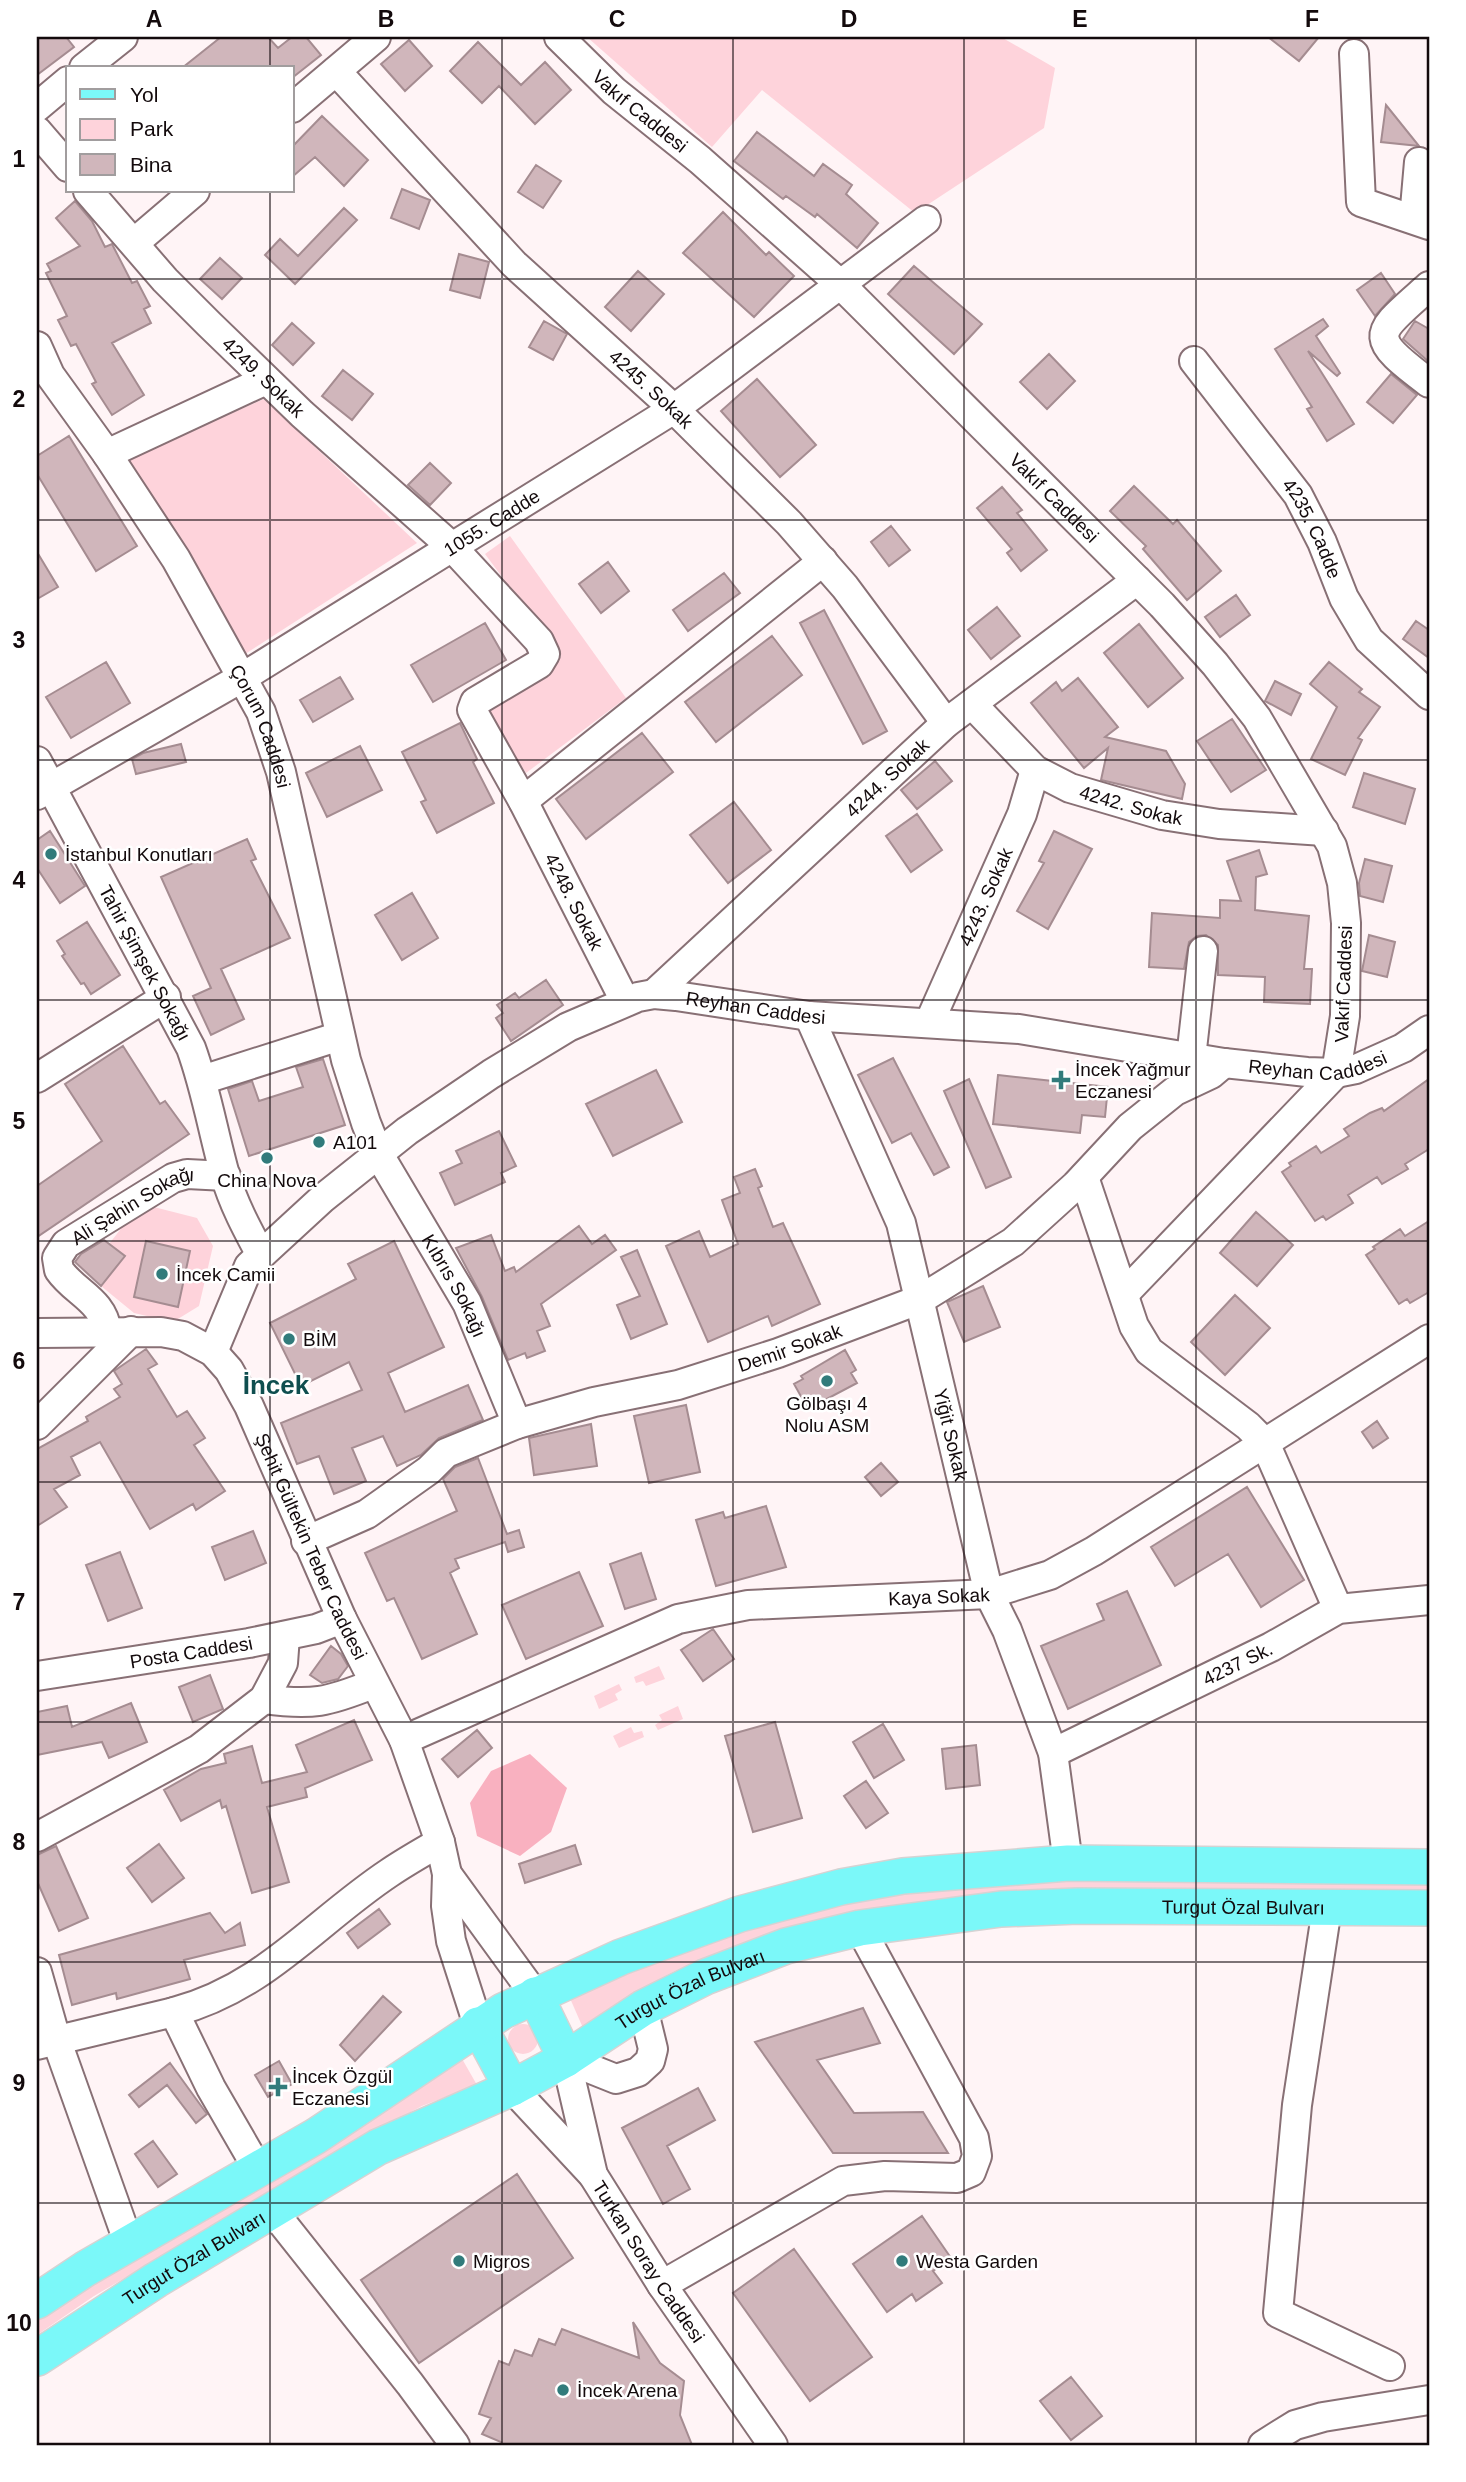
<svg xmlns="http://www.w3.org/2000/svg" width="1466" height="2482" font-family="Arial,sans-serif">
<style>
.green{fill:#fed3db}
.forest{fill:#f9b1c0}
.building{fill:#d0b6bb;stroke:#a58c91;stroke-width:2}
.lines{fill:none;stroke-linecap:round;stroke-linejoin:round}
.minor-casing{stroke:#887075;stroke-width:32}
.major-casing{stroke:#d5d3d3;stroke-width:38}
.minor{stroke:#fff;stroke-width:28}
.major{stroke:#7bf8f9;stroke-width:35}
.grid{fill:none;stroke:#130a0c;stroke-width:2;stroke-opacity:0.55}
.poi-dot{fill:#317b7b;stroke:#fff;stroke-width:2.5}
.labels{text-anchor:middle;stroke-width:5;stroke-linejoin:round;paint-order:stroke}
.street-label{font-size:19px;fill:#130a0c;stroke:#fff}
.poi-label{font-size:19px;fill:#130a0c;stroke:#fff;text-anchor:start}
.district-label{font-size:26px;font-weight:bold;fill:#0f4e4f;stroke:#fff}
.neatline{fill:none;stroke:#130a0c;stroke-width:2.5}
.grid-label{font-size:23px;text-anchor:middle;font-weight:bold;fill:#130a0c}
</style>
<rect width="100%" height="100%" fill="#fff4f6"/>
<path class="green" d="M587 37H1001L1055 68 1044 128 915 213 762 90 712 147Z
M264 399 417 543 245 654 127 458Z
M510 536 626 698 526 773 487 714 561 656 485 554Z
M146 1205 197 1218 213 1246 199 1306 173 1322 134 1313 101 1286 124 1256 109 1244 138 1207Z
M659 1666 665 1679 646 1686 643 1681 636 1683 634 1677Z
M619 1684 622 1690 615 1694 618 1700 599 1709 594 1696Z
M678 1706 683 1719 658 1730 655 1725 662 1720 659 1715Z
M631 1727 634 1733 642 1731 644 1737 619 1748 613 1736Z
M1033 1879 1429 1880V1894L1004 1893C898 1902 786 1921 688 1965 651 1981 617 2004 583 2028L569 1996C655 1965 738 1930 827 1907 895 1890 964 1885 1033 1879Z
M508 2039a15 15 0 1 1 30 0a15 15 0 1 1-30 0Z
M461 2057 477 2085 422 2106 392 2122 94 2296 37 2335V2320L59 2303 369 2121Z"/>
<path class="forest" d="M530 1754 567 1788 551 1832 520 1856 477 1836 470 1803 491 1771Z"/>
<path class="building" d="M37 37H66L74 47 37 75Z
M221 37H268L278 48 292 37H306L321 55 292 78V68H182Z
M1268 37H1319L1299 61Z
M409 40 432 66 405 91 381 64Z
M478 42 521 85 545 62 571 90 535 124 499 86 482 103 450 71Z
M1386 105 1419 146 1381 142Z
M322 116 368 160 344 186 315 157 292 177V147Z
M757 132 814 176 823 164 852 185 846 194 878 223 857 248 817 214 815 217 786 196 783 199 734 161Z
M536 165 561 181 543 208 518 192Z
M402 189 430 200 419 229 391 218Z
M75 201 92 221 105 247 112 244 132 283 137 281 150 306 144 309 151 323 112 343 144 395 112 415 92 384 96 382 76 344 71 346 58 320 67 316 46 273 51 271 47 264 80 246 56 218Z
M344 208 357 220 295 284 265 255 280 239 298 256Z
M723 212 766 255 769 252 794 276 754 317 683 253Z
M459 254 489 262 480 298 450 290Z
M220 258 242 278 222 299 200 279Z
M914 266 982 324 954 354 888 294Z
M638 271 664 294 631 331 605 307Z
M1381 273 1395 294 1375 316 1357 290Z
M1323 319 1328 326 1316 336 1340 373 1337 376 1308 351 1354 424 1327 441 1307 409 1312 407 1275 349Z
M544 321 567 334 553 360 529 347Z
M1415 321 1429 329V362L1403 339Z
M292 323 314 343 293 365 272 345Z
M1049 354 1075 381 1047 409 1020 382Z
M343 370 373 394 352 420 322 396Z
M1391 374 1417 395 1393 423 1367 402Z
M757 379 816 445 780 477 721 411Z
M69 436 137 546 96 571 37 474V456Z
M430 463 451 483 430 505 408 485Z
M1134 486 1173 524 1177 520 1221 571 1187 600 1143 549 1146 546 1110 511Z
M1002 487 1022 510 1017 513 1047 550 1021 571 1007 553 1012 549 977 508Z
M891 526 910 550 889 566 871 542Z
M37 552 58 587 37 599Z
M608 562 629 591 601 613 579 584Z
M724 573 740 593 688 631 673 610Z
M1236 595 1250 615 1220 637 1205 617Z
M997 607 1020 636 991 659 968 630Z
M824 610 887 731 863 744 800 623Z
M1416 621 1429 630V658L1403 639Z
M485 623 506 660 433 702 411 665Z
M1139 624 1183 678 1148 707 1104 653Z
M772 636 802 675 716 742 685 702Z
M106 662 130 703 71 738 46 697Z
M1329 662 1362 689 1359 692 1380 707 1358 738 1362 740 1345 775 1311 759 1337 707 1310 684Z
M340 677 353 699 313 722 300 700Z
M1078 678 1118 727 1105 737 1166 751 1185 784 1182 799 1101 780 1108 748 1084 768 1031 703 1056 682 1062 691Z
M1275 681 1301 694 1291 715 1265 701Z
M1232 719 1266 770 1231 792 1197 741Z
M460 723 477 759 473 762 494 803 437 833 421 802 426 800 402 752Z
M642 733 673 772 586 839 556 799Z
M181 744 186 762 136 774 132 759 143 753Z
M360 746 382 790 327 817 306 773Z
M935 761 952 781 917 809 901 790Z
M1364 773 1415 789 1405 824 1353 807Z
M734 802 771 850 728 883 690 835Z
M917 814 942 850 911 872 886 836Z
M50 831 85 886 60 903 37 868V840Z
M1054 831 1092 849 1048 929 1017 911 1044 863 1039 861Z
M247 839 256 859 251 861 290 938 221 969 244 1019 211 1035 193 996 211 988 161 877Z
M1259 850 1267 874 1256 877 1255 910 1309 916 1304 969H1312L1310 1004 1264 1002 1265 977 1218 975V945L1206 935 1197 936 1189 942 1184 969 1149 967 1152 913 1220 918V900L1241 901 1227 861Z
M1365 859 1392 866 1383 902 1360 896 1359 883Z
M412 893 438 938 402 960 375 915Z
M87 922 120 975 91 994 84 983 81 984 62 956 65 954 57 941Z
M1369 935 1395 942 1387 977 1362 971Z
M546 980 563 1005 511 1041 496 1018 503 1013 497 1005 515 993 519 998Z
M123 1046 160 1104 165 1101 189 1134 37 1237V1186L102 1141 65 1084Z
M893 1058 949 1167 934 1175 911 1133 892 1143 858 1075Z
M323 1059 345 1125 249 1156 228 1089 252 1081 259 1101 303 1087 296 1067Z
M656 1070 682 1122 613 1156 586 1104Z
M998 1075 1108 1087 1105 1117 1082 1115 1080 1133 993 1124Z
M969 1079 1011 1177 986 1188 944 1091Z
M1429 1079V1149L1405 1164 1408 1169 1382 1184 1377 1177 1348 1195 1353 1203 1326 1220 1323 1216 1315 1221 1282 1172 1291 1166 1289 1163 1316 1146 1321 1153 1349 1136 1344 1129 1370 1113 1382 1108 1384 1111Z
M499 1131 516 1166 501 1173 505 1182 455 1205 440 1173 462 1163 456 1151Z
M755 1169 762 1186 758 1188 773 1227 783 1223 820 1304 772 1326 768 1316 708 1342 666 1246 699 1231 710 1257 738 1244 722 1200 740 1193 734 1177Z
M1256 1212 1293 1245 1257 1286 1220 1253Z
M1429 1221V1292L1410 1303 1407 1299 1399 1304 1366 1255 1375 1249 1373 1247 1400 1229 1405 1236Z
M579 1226 592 1244 605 1235 616 1250 541 1304 550 1326 537 1331 545 1351 527 1358 525 1353 508 1360 482 1297 456 1248 491 1235 505 1271 514 1267 516 1272Z
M104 1240 125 1256 101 1286 75 1262 81 1254Z
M146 1241 190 1251 178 1307 134 1297Z
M394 1241 444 1347 388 1373 405 1412 468 1385 483 1420 439 1438 421 1455 397 1466 383 1436 352 1448 366 1481 334 1494 319 1456 297 1464 281 1423 362 1390 349 1362 301 1386 270 1323 356 1279 348 1264Z
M637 1250 667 1324 631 1339 617 1305 640 1296 621 1257Z
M983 1286 1000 1327 964 1342 947 1302Z
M1235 1295 1270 1328 1225 1375 1191 1342Z
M146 1349 157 1364 148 1369 177 1417 187 1411 205 1438 194 1445 225 1491 196 1510 193 1504 150 1529 100 1442 71 1457 80 1475 54 1489 67 1507 37 1526V1449L88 1421 86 1417 120 1397 114 1389 122 1384 114 1371Z
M845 1350 856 1370 851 1373 857 1383 808 1409 794 1384 803 1379 801 1376Z
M686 1405 700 1472 649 1483 634 1416Z
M1377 1421 1388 1438 1373 1448 1362 1432Z
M591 1424 597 1466 534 1475 529 1438Z
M478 1458 507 1534 519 1530 524 1547 508 1552 505 1542 455 1559 459 1568 450 1573 477 1634 422 1659 394 1598 387 1601 365 1553 457 1511 443 1479 455 1467Z
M881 1463 898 1482 881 1496 865 1477Z
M1247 1487 1304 1580 1261 1607 1228 1554 1175 1586 1151 1547Z
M766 1506 786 1567 716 1586 696 1520 723 1512 725 1518Z
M253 1531 266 1563 225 1580 212 1547Z
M120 1552 142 1608 108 1621 86 1565Z
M641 1553 656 1599 625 1609 610 1564Z
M579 1572 603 1626 526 1659 502 1605Z
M1127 1591 1161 1665 1068 1709 1041 1646 1104 1620 1097 1604Z
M713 1629 734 1659 703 1681 681 1650Z
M331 1646 341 1654 348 1666 338 1679 322 1683 310 1675Z
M210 1675 223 1709 193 1722 179 1687Z
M131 1703 147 1742 109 1758 102 1742 37 1755V1712L67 1706 72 1727Z
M354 1720 372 1760 305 1788 307 1797 267 1807 289 1882 252 1893 226 1806 222 1808 220 1800 181 1821 164 1790 201 1769 226 1763 224 1754 252 1746 262 1783 307 1772 296 1745Z
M775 1722 802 1818 753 1832 725 1736Z
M883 1724 904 1760 874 1778 853 1742Z
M477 1730 492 1748 458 1777 442 1759Z
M976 1745 980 1785 946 1789 942 1749Z
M866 1781 888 1813 866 1828 844 1796Z
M159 1844 184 1878 152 1902 127 1868Z
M575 1845 581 1864 525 1883 519 1864Z
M56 1846 88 1918 59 1931 37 1881V1855Z
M379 1909 390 1924 358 1948 347 1933Z
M210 1913 225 1933 240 1923 245 1945 184 1960 190 1979 117 1999 116 1993 72 2005 59 1955Z
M383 1996 401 2012 355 2061 340 2045Z
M863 2008 880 2043 817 2060 854 2113 923 2112 948 2153H833L755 2042Z
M279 2061 292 2084 268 2097 255 2075Z
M170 2063 207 2114 196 2123 167 2085 139 2107 129 2095Z
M698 2088 715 2120 667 2146 690 2189 663 2204 622 2128Z
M153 2141 177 2174 158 2187 135 2154Z
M517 2174 573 2258 419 2363 361 2280Z
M922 2216 951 2258 933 2271 942 2283 916 2301 912 2294 887 2312 853 2264Z
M794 2249 872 2357 810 2401 733 2293Z
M633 2322 660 2363 684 2381 680 2415 692 2445H500L501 2442 482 2434 491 2418 479 2414 499 2361 509 2365 515 2350 532 2356 539 2339 555 2345 562 2329 639 2358Z
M1071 2377 1102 2416 1071 2440 1040 2401Z"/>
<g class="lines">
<defs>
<g id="minor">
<path id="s1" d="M559 37 614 91 700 160 840 284 1162 605 1215 664 1257 718 1332 846 1342 883 1346 923 1345 1016 1336 1073 1125 1293"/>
<path d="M1354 54 1361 202 1429 225"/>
<path d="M84 68 123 37"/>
<path id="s2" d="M336 71 514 264 674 409 789 523 845 587 946 723"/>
<path d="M37 107 68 81"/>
<path d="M292 108 376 37"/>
<path d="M37 131 68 167"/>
<path id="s3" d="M88 191 165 280 209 324 302 414 452 547 539 641 545 654 539 664 475 702 472 710 523 801 625 1001"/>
<path d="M1414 219 1419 162"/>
<path d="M134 243 195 191"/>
<path d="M1429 286C1374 335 1365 335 1429 383"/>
<path id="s4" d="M37 346 50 375 107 454 176 559 261 712 281 772 346 1060 366 1123 378 1153 467 1303 517 1424"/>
<path id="s5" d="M1194 361 1298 495 1322 542 1344 598 1369 640 1429 695"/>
<path d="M107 454 266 380"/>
<path id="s6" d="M972 704 1035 770 1070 788 1162 815 1219 824 1324 831"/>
<path id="s7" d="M37 761 191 1048C206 1089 213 1132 225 1175 233 1203 247 1229 261 1255"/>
<path id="s8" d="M37 795 243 677 674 409 926 220"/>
<path d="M523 801 823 561"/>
<path id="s9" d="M654 994 946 723 1137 580"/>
<path id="s10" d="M809 1016 901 1223 989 1594 1007 1630 1053 1753 1068 1863"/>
<path id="s11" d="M930 1021 1022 814 1035 770"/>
<path d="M1191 1058 1203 951"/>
<path d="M37 1078 166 997"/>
<path d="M202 1080 340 1036"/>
<path d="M1084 1177 1134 1326 1149 1351 1248 1426 1265 1443 1338 1609"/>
<path id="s12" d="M107 1331C103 1300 75 1293 59 1270L57 1258 66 1244 173 1178 187 1174 226 1176"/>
<path id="s13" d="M37 1333 161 1332 183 1336 213 1352 229 1370 249 1406 342 1619 404 1740 440 1842 447 1874 446 1906 451 1941 478 2025"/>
<path id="s14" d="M213 1352 249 1266 323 1198 407 1131 491 1074 568 1027 638 997 654 994 676 996 809 1016 1019 1029 1224 1063 1307 1072 1336 1073 1356 1069 1403 1048 1429 1030"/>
<path d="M37 1425 131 1331"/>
<path id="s15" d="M306 1541 367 1514 429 1470 446 1453 517 1424 594 1402 678 1385 778 1353 921 1299 1013 1242 1076 1185 1130 1127 1175 1091 1211 1074 1224 1063"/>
<path id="s16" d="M37 1676 249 1643 316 1629 342 1619"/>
<path d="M264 1699C312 1706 328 1702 373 1684"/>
<path id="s17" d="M404 1740 678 1619 748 1605 989 1594 1050 1575 1094 1551 1429 1339"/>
<path id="s18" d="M1053 1753 1271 1647 1338 1609 1429 1600"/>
<path d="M37 1837 199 1749 264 1699 283 1663 285 1636"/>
<path d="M447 1874 535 1995"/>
<path d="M1327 1908 1297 2105 1278 2313 1390 2366"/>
<path d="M37 1972 56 2039 129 2244"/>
<path d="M174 2012C266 1987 314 1923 389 1873 405 1862 423 1852 440 1842"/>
<path d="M37 2045 174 2012 211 2088 259 2171"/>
<path id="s19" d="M566 2059 593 2175 662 2285 773 2445"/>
<path d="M566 2059 616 2079 638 2072 650 2061 653 2049 643 2008"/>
<path d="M512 2088 593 2175"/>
<path d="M272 2210 410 2384 455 2445"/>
<path d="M662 2285 843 2181 885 2176 957 2178 971 2172 977 2156 974 2138 860 1928"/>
<path d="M1263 2445 1295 2425 1323 2417 1429 2400"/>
</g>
<g id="major">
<path d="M535 1995 566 2059"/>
<path d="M478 2025 512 2088"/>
<path d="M37 2301 85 2269 316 2136 503 2011 621 1957 740 1914 841 1887 903 1876 1068 1863 1429 1867"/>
<path id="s20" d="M37 2358 156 2280 378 2147 512 2088 566 2059 643 2008 705 1977 786 1946 860 1928 1001 1909 1078 1906 1429 1908"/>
</g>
</defs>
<use href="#minor" class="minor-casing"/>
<use href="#major" class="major-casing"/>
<use href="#minor" class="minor"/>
<use href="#major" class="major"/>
</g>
<path class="grid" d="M270 37V68M502 37V2445M733 37V2445M964 37V2445M1196 37V2445M270 191V2445M37 279H1429M37 520H1429M37 760H1429M37 1000H1429M37 1241H1429M37 1482H1429M37 1722H1429M37 1962H1429M37 2203H1429"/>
<g class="poi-dot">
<circle cx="51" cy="854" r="7"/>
<path d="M1057.5 1069.5h7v7h7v7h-7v7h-7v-7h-7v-7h7z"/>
<circle cx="319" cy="1142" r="7"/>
<circle cx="267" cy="1158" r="7"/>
<circle cx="162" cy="1274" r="7"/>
<circle cx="289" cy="1339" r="7"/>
<circle cx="827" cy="1381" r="7"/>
<path d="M274.5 2076.5h7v7h7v7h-7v7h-7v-7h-7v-7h7z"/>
<circle cx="459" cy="2261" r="7"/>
<circle cx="902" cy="2261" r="7"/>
<circle cx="563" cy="2390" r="7"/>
</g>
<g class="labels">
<g class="street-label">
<text dy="7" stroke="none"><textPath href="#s1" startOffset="110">Vakıf Caddesi</textPath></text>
<text dy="7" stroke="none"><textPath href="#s3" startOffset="256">4249. Sokak</textPath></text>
<text dy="7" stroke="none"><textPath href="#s2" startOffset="448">4245. Sokak</textPath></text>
<text dy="7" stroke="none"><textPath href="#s1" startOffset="677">Vakıf Caddesi</textPath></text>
<text dy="7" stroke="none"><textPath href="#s8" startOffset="530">1055. Cadde</textPath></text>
<text dy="7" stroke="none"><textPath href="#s5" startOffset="206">4235. Cadde</textPath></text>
<text dy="7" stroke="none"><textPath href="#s4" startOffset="443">Çorum Caddesi</textPath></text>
<text dy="7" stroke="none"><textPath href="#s9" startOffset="318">4244. Sokak</textPath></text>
<text dy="7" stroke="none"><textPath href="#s6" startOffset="194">4242. Sokak</textPath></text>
<text dy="7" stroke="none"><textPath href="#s11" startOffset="136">4243. Sokak</textPath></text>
<text dy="7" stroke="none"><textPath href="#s3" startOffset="964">4248. Sokak</textPath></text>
<text dy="7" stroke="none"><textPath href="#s7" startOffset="229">Tahir Şimşek Sokağı</textPath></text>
<text transform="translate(1343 984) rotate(-88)" y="7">Vakıf Caddesi</text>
<text dy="7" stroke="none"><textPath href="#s14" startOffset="688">Reyhan Caddesi</textPath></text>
<text dy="7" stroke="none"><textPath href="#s14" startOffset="1255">Reyhan Caddesi</textPath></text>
<text dy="7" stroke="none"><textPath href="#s12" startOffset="186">Ali Şahin Sokağı</textPath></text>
<text dy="7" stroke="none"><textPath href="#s4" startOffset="1040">Kıbrıs Sokağı</textPath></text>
<text dy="7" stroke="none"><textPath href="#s15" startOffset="527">Demir Sokak</textPath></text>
<text dy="7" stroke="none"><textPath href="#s10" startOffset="444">Yiğit Sokak</textPath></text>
<text dy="7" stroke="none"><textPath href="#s13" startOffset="399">Şehit Gültekin Teber Caddesi</textPath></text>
<text dy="7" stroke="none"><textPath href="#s17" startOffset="562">Kaya Sokak</textPath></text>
<text dy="7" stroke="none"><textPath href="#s16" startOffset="156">Posta Caddesi</textPath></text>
<text dy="7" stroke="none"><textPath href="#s18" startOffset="205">4237 Sk.</textPath></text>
<text dy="7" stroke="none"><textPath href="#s20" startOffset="1318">Turgut Özal Bulvarı</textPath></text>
<text dy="7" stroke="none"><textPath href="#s20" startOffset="752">Turgut Özal Bulvarı</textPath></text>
<text dy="7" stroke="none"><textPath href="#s20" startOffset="186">Turgut Özal Bulvarı</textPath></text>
<text dy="7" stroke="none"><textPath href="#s19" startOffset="222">Turkan Soray Caddesi</textPath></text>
</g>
<g class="poi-label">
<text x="65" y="861">İstanbul Konutları</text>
<text x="1075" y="1076">İncek Yağmur<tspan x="1075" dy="22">Eczanesi</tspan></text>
<text x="333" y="1149">A101</text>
<text x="267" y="1187" text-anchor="middle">China Nova</text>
<text x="176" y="1281">İncek Camii</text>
<text x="303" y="1346">BİM</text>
<text x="827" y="1410" text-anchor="middle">Gölbaşı 4<tspan x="827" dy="22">Nolu ASM</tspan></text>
<text x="292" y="2083">İncek Özgül<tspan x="292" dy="22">Eczanesi</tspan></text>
<text x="473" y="2268">Migros</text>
<text x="916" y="2268">Westa Garden</text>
<text x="577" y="2397">İncek Arena</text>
</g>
<g class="district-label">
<text x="276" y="1394">İncek</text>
</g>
</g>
<rect width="1466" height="2482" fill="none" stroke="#ffffff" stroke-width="77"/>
<rect x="66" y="66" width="228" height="126" fill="#ffffff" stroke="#a19d9e" stroke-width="2"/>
<rect x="80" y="89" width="35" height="10" fill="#7bf8f9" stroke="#a19d9e" stroke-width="2"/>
<text x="130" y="102" font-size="21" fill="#130a0c">Yol</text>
<rect x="80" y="119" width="35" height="21" fill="#fed3db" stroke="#a19d9e" stroke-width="2"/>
<text x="130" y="136" font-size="21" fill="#130a0c">Park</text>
<rect x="80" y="154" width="35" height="21" fill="#d0b6bb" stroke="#a19d9e" stroke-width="2"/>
<text x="130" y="172" font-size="21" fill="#130a0c">Bina</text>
<rect x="38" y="38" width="1390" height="2406" class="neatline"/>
<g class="grid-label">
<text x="154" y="27">A</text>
<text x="386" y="27">B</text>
<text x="617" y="27">C</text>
<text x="849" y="27">D</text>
<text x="1080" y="27">E</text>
<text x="1312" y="27">F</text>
<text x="19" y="167">1</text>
<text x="19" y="407">2</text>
<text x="19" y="648">3</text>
<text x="19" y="888">4</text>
<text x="19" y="1129">5</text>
<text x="19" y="1369">6</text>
<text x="19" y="1610">7</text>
<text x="19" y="1850">8</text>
<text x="19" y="2091">9</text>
<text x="19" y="2331">10</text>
</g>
</svg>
